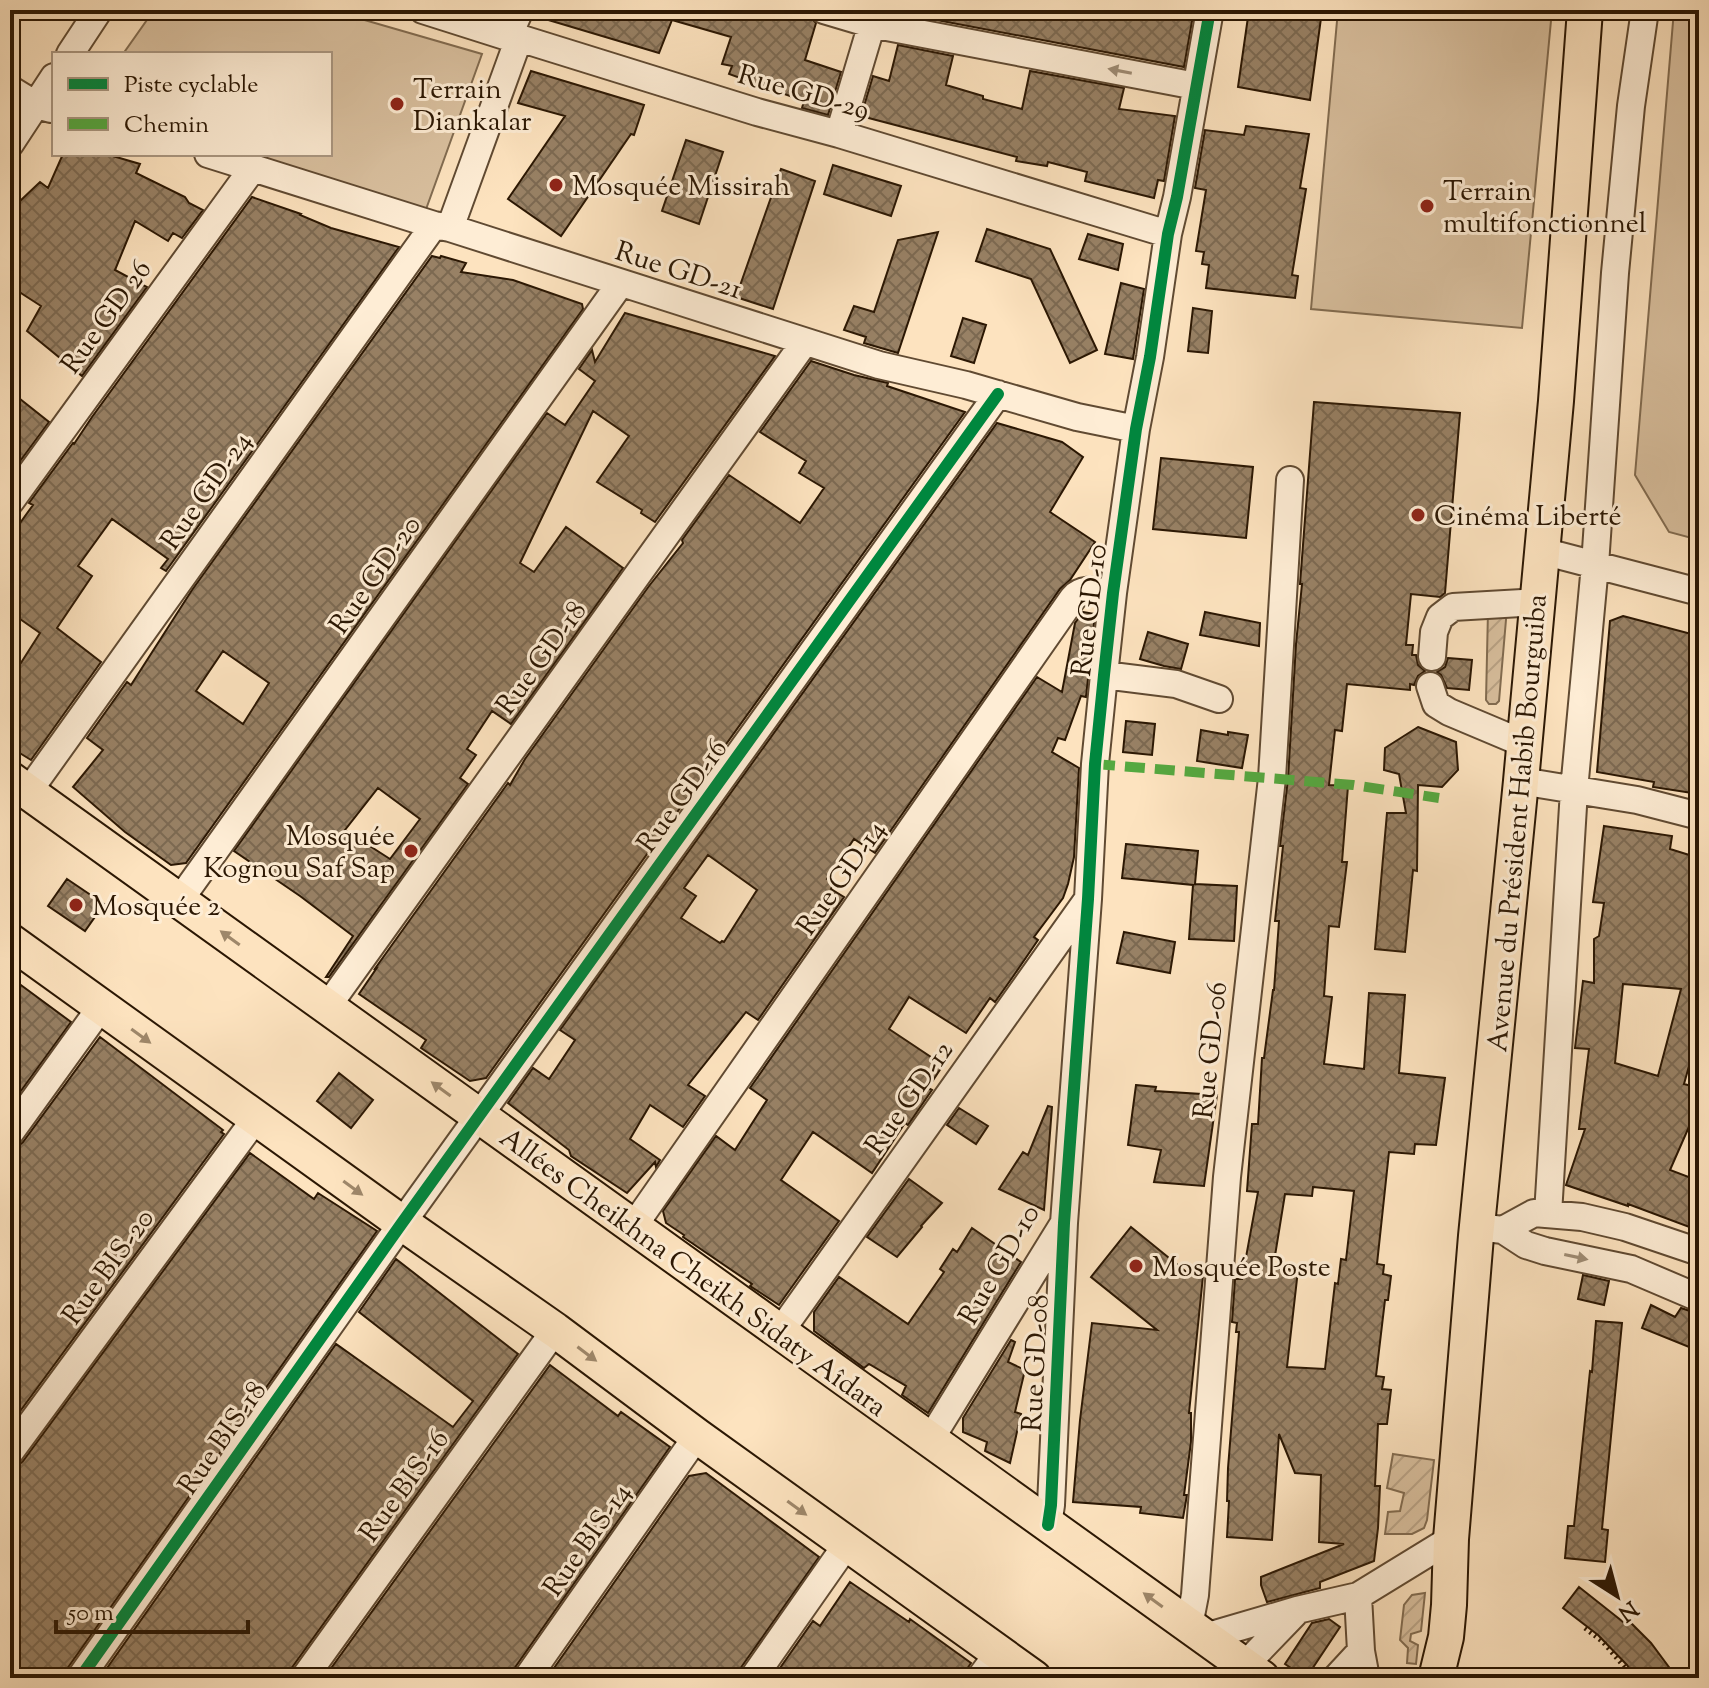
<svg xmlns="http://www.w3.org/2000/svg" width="1709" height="1688" font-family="'Sorts Mill Goudy',serif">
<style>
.garden{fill:url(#garden-furrows);stroke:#826c51;stroke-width:2}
.pitch{fill:#d9c09f;stroke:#826c51;stroke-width:2}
.building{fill:url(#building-cross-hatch);stroke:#2b1703;stroke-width:2;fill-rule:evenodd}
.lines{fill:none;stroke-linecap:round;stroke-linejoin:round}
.minor-casing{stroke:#604a32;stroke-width:30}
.major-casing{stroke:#2b1703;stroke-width:38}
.path{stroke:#2b1703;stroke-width:5;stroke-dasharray:2 4;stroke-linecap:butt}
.minor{stroke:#feedd5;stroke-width:26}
.major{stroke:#fde3bf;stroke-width:34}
.quiet{stroke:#54a940;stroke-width:10;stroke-dasharray:20 10;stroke-linecap:butt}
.cycleway-casing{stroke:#feedd5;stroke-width:17}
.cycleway{stroke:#00873e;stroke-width:12}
.oneway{fill:#9f8d76}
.oneway2{fill:#9e876a}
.poi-dot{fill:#8f2418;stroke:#feedd5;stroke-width:3}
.labels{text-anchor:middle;stroke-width:6;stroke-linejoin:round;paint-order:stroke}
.poi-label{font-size:28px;fill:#2b1703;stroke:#feedd5;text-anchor:start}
.street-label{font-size:28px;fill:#2b1703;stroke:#feedd5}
</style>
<defs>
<pattern id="garden-furrows" width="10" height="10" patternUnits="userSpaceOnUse" patternTransform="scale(2)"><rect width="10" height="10" fill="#d9c09f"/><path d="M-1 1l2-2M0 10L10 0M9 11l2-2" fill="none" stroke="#baa487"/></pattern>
<pattern id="building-cross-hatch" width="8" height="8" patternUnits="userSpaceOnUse" patternTransform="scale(2)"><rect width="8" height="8" fill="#988165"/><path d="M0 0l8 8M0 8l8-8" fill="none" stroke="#7c6951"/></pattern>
</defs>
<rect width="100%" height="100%" fill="#fde3bf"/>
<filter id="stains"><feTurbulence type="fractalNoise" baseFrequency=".0025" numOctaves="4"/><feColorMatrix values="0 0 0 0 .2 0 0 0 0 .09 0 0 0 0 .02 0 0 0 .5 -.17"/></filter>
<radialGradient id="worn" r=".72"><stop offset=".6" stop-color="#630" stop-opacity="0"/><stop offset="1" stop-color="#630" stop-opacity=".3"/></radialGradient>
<path class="garden" d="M1507 608 1499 701 1496 704H1489L1486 700 1488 611Z
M1393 1454 1434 1460 1427 1520 1424 1528 1412 1534H1385L1388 1512 1400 1511 1404 1493 1387 1488Z
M1425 1593 1421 1631 1411 1634 1410 1641 1418 1645 1416 1664 1407 1663 1408 1648 1400 1640 1404 1605 1412 1595Z"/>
<path class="pitch" d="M154 10H330L482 54 425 212 242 154H330V54H123Z
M1338 10H1552L1522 328 1311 309Z
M1674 10H1699V540L1669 532 1635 475Z"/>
<path class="building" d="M536 10H787L810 16 816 23 805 60 841 72 828 115 802 108 804 101 729 74 732 66 722 64 731 37 672 20 659 53 535 16Z
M906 10H1194L1184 67 905 14Z
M1249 10H1316V17L1321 18 1310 100 1238 87Z
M898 45 953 56 946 85 983 96V99L1022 109 1030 71 1124 88 1119 109 1175 116 1164 181 1158 180 1154 198 1085 181 1087 172 1048 162 1047 166 1016 161 1017 157 861 116 873 76 889 81Z
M531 71 644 105 634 135 631 134 561 236 508 199 565 116 518 103Z
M1246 126 1309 134 1300 188 1306 189 1292 275 1298 276 1295 298 1206 288 1209 265 1202 264 1204 252 1196 251 1206 190 1195 188 1205 130 1244 135Z
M686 140 723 152 699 224 662 211Z
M63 154H106L140 164 136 173 185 197 189 203 203 210 182 238 173 233 168 241 135 221 115 270 147 287 82 376 27 331 41 306 10 286V209L18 199 20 201 40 182 48 188Z
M833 165 901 186 891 216 824 194Z
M781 169 815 181 773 309 736 297Z
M252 197 301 214 300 215 331 228 399 247 166 571 161 568 168 559 112 519 78 566 92 576 57 628 101 662 31 760 10 747V680L40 633 10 612V537L33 505 29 503 73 443 74 444 92 417Z
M987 229 1050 249 1097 350 1070 363 1031 279 976 261Z
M938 232 898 353 864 343 866 337 844 330 854 306 874 312 898 240Z
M1088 234 1123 244 1118 270 1079 259Z
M432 256 440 258 441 256 466 263 461 272 513 280 582 304 583 309 186 863 171 865 125 832 73 787 103 750 87 738 127 682 131 685 192 590ZM223 651 269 683 243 724 196 691Z
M1121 283 1144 289 1133 359 1105 354Z
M1193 308 1212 311 1208 353 1188 351Z
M625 313 775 356 655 522 641 513 642 510 597 482 629 436 593 411 520 563 534 572 566 527 623 568 511 724 492 711 467 749 476 755 460 778 468 784 329 977H326L353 936 300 896 234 851 547 413 565 425 595 381 579 369 592 350 595 362ZM378 788 420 819 390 859 345 830Z
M963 318 986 325 974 363 951 356Z
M811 361 854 375 888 383 887 386 965 412 486 1078 470 1081 421 1048 426 1040 359 994 376 969 374 970 508 783 510 785 525 759 649 586 683 543 682 540 729 475 800 523 824 488 799 473 806 461 760 432Z
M10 391 49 422 18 464 16 462 20 455 10 447Z
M1314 402 1460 413 1445 593 1440 597 1411 594 1406 645H1413L1412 655H1416L1418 665 1425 671 1418 676 1414 685 1410 684V690L1347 684 1342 731 1335 730 1329 785 1348 786 1342 862H1347L1339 927 1329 926 1324 996 1332 997 1324 1064 1364 1069 1369 993 1405 995 1399 1073 1445 1078 1436 1145 1415 1144 1414 1154 1389 1152 1377 1264 1384 1265 1383 1274 1391 1276 1388 1300H1385L1376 1376 1384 1377 1382 1389 1391 1390 1387 1424H1378L1375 1486H1380L1378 1528 1374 1561 1320 1582V1588L1267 1602 1261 1585V1577L1344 1544 1319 1542 1321 1475 1295 1473 1279 1434 1272 1540 1227 1537 1229 1501H1227L1228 1468 1239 1332H1236L1237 1323 1232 1322 1235 1279H1242L1258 1192 1247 1191 1252 1124H1258L1262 1058H1264L1273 990H1274L1279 921H1275L1283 846H1280L1288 779 1296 644 1302 584H1300ZM1313 1187 1354 1191 1346 1260 1341 1259 1338 1284 1335 1283 1325 1369 1287 1367 1298 1270 1273 1268 1285 1194 1312 1196Z
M997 423 1062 442 1083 457 1050 512 1095 542 1070 580 1060 589 875 853 854 839 827 879 834 883 831 889 844 897 758 1020 746 1012 688 1085 705 1096 683 1127 650 1105 630 1139 660 1160 656 1167 655 1162 627 1193 571 1156 569 1150 508 1103 533 1068 549 1079 575 1040 560 1030ZM708 855 757 890 724 942 722 941 720 943 681 918 696 896 684 888Z
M1161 458 1253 467 1246 538 1153 529Z
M1083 612 1095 614 1086 697 1081 696 1065 740 1058 738 1052 752 1079 768 1074 857 1068 884 1063 898 1034 937 1038 940 1012 978 995 1002 990 998 966 1033 909 997 889 1029 943 1065 928 1088 932 1090 908 1125 905 1123 872 1173 813 1132 781 1180 839 1221 779 1305 750 1286 752 1284 683 1237 684 1235 666 1223 663 1211 716 1136 735 1150 767 1100 750 1088 1037 677 1062 692 1075 623Z
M1205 612 1260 623 1259 646 1200 635Z
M1623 616 1699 636V794L1653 787 1654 782 1597 772 1610 621Z
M1148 632 1188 644 1181 669 1164 666 1140 659Z
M1448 658 1472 660 1469 690 1447 688 1441 675 1437 672 1445 667Z
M1126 721 1155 724 1152 755 1123 752Z
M1418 727 1456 742 1458 770 1442 787 1418 785 1417 871 1413 870 1405 952 1375 949 1387 813H1406L1399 774 1384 770 1385 748Z
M1201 730 1228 735V732L1248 735 1242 768 1197 761Z
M1604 826 1672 836 1670 849 1699 858V1030L1684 1084 1699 1088V1104L1670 1170 1694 1179 1691 1186 1699 1189V1210L1692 1228 1628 1204V1206L1566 1185 1585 1129H1579L1589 1049 1575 1048 1583 981 1594 983V939L1599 936 1604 903 1593 902ZM1623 984 1681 989 1658 1076 1615 1063Z
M1126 844 1198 851 1195 884 1237 886 1234 941 1189 939 1193 885 1122 878Z
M67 879 104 904 85 931 48 906Z
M1124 932 1175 942 1170 973 1117 963Z
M10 977 71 1022 10 1106Z
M100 1037 223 1130 221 1132 224 1134 10 1425V1149L17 1147 23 1142Z
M339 1073 373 1100 351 1128 317 1101Z
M1136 1085 1156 1087 1155 1091 1217 1095 1204 1186 1154 1182 1161 1150 1128 1145Z
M1048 1106 1052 1107 1044 1210 999 1189 1023 1152 1028 1155Z
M959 1108 988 1126 976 1144 947 1125Z
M250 1153 314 1199 318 1193 377 1231 67 1669 64 1678H10V1468L17 1466 23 1461Z
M909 1179 942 1203 921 1226 922 1227 897 1257 867 1237Z
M1131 1227 1190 1275 1203 1276 1189 1413H1191V1442L1184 1495H1187L1183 1518 1140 1513 1141 1507 1073 1502 1080 1420 1092 1323 1157 1330 1091 1277Z
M972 1228 1021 1262 928 1413 902 1395 906 1386 869 1364 864 1368 814 1331V1312L839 1277 908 1324 944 1272 940 1269 953 1249 957 1252Z
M396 1259 518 1354 291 1669 288 1678H100L336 1344 453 1427 473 1401 359 1312Z
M1583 1275 1609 1281 1604 1305 1578 1299Z
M1651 1305 1675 1317 1681 1308 1699 1314V1351L1642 1328Z
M1596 1321 1622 1323 1602 1529 1608 1530 1605 1562 1565 1558 1568 1526H1574L1590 1371 1592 1372Z
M1011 1340 1015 1342 1008 1362 1025 1370 1015 1412 1021 1414 1010 1463 985 1451 987 1442 963 1432V1418Z
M550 1365 618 1416 621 1412 670 1447 514 1669 511 1678H324Z
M706 1473 819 1557 740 1669 737 1678H547L689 1476Z
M850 1582 909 1622 910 1619 971 1663 961 1678H773L813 1621 820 1626Z
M1579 1587 1627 1625 1630 1622 1651 1643 1677 1678H1636L1627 1665 1598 1635 1563 1608Z
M1329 1619 1340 1627 1306 1678 1285 1664 1312 1623Z"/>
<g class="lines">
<defs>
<path id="minor" d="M423 10 508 37 519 38 757 112 839 134 1168 234
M824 10 871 24 1196 86
M508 37 520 10
M70 54 99 10
M10 89 36 105 51 109
M839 134 876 10
M10 144 54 77
M208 154 434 225 450 228 879 365 966 385 1077 417 1136 429
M450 228 519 38
M10 502 253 168
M1542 551 1699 592
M1432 657 1434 632 1440 617 1453 607 1537 602
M1104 675 1176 684 1219 699
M1430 686 1436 704 1449 712 1525 744
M1521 781 1637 800 1699 816
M28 792 434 225
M179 901 620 284
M327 1007 804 343
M10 1133 101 1007
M1548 1214 1574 790 1595 565 1615 273 1631 106 1645 10
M633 1227 1073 598C1083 586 1100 592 1113 593
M1477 1227 1503 1230 1526 1245 1545 1251 1631 1269 1699 1298
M1503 1230 1534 1213 1582 1217 1625 1227 1699 1252
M780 1332 1088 899
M930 1440 1062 1226
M10 1452 256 1118
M1048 1525 1051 1505 1064 1223 1088 899 1095 764 1104 675 1113 593 1136 429 1150 357 1168 234 1177 197 1210 10
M1358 1596 1361 1651 1366 1678
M1189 1626 1195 1595 1227 1177 1272 778 1290 480
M1205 1637 1297 1610 1358 1596 1451 1539
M1244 1666 1295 1613
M80 1678 402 1223 998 394
M304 1678 555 1330
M527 1678 697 1436
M753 1678 847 1544
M980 1678 999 1652
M1336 1678 1361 1651"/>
<path id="major" d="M10 779 1262 1678
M10 941 402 1223 555 1330 697 1436 1034 1678
M1436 1678 1446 1637 1449 1605 1451 1539 1476 1236 1521 781 1556 401 1585 10"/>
</defs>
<use href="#minor" class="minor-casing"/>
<use href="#major" class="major-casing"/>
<path class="path" d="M1585 1628 1603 1642 1634 1678
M1693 1678 1699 1674"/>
<use href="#minor" class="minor"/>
<use href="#major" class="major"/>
<path class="quiet" d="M1095 764 1353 785 1439 798"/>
<defs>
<path id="cycleway" d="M1048 1525 1051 1505 1064 1223 1088 899 1095 764 1104 675 1113 593 1136 429 1150 357 1168 234 1177 197 1210 10
M80 1678 402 1223 998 394"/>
</defs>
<use href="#cycleway" class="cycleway-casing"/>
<use href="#cycleway" class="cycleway"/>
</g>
<defs><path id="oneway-solid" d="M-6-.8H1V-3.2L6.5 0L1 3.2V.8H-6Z" transform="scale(2)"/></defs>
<g class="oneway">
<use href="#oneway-solid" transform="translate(1120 71) rotate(-169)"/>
<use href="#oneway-solid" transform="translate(1576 1257) rotate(12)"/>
</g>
<g class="oneway2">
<use href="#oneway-solid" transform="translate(230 938) rotate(-144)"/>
<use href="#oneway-solid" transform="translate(141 1036) rotate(36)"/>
<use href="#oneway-solid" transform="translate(441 1089) rotate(-144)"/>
<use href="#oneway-solid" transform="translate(353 1188) rotate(36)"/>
<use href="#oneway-solid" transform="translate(587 1354) rotate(37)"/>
<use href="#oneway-solid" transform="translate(797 1508) rotate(36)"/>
<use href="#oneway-solid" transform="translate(1153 1600) rotate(-144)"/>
</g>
<g class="poi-dot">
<circle cx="397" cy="104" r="8"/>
<circle cx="556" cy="185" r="8"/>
<circle cx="1427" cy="206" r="8"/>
<circle cx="1418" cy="515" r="8"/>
<circle cx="411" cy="851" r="8"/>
<circle cx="76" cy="905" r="8"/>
<circle cx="1136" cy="1266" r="8"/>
</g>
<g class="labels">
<g class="poi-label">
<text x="413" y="98">Terrain<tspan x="413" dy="32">Diankalar</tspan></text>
<text x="572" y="195">Mosquée Missirah</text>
<text x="1443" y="200">Terrain<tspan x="1443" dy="32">multifonctionnel</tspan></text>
<text x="1434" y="525">Cinéma Liberté</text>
<text x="395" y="845" text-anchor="end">Mosquée<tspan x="395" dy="32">Kognou Saf Sap</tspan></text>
<text x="92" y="915">Mosquée 2</text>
<text x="1152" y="1276">Mosquée Poste</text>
</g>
<g class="street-label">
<text transform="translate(804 91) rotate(16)" y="10">Rue GD-29</text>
<text transform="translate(679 269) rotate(18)" y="10">Rue GD-21</text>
<text transform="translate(105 316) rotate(-54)" y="10">Rue GD 26</text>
<text transform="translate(205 490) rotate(-55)" y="10">Rue GD-24</text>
<text transform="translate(374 574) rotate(-55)" y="10">Rue GD-20</text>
<text transform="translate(1088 610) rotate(-83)" y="10">Rue GD-10</text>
<text transform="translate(540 657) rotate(-54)" y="10">Rue GD-18</text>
<text transform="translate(681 795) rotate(-54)" y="10">Rue GD-16</text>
<text transform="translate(1516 823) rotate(-85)" y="10">Avenue du Président Habib Bourguiba</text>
<text transform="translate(840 877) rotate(-55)" y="10">Rue GD-14</text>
<text transform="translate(1209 1050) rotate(-84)" y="10">Rue GD-06</text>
<text transform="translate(908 1097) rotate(-55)" y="10">Rue GD-12</text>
<text transform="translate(998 1264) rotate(-60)" y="10">Rue GD-10</text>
<text transform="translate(107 1266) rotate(-54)" y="10">Rue BIS-20</text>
<text transform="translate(694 1271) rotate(36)" y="10">Allées Cheikhna Cheikh Sidaty Aîdara</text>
<text transform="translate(1034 1363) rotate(-87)" y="10">Rue GD-08</text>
<text transform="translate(221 1437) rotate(-55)" y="10">Rue BIS-18</text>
<text transform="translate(403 1485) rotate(-54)" y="10">Rue BIS-16</text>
<text transform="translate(586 1539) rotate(-55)" y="10">Rue BIS-14</text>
</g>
</g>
<rect width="1709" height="1688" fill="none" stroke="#fde3bf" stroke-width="40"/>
<rect x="12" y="12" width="1685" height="1664" fill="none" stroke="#2b1703" stroke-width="4"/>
<rect x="20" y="20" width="1669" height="1648" fill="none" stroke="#2b1703" stroke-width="2"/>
<rect x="52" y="52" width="280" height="104" fill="#feedd5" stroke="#aa9781" stroke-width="2"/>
<rect x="68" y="78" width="40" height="12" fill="#00873e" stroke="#aa9781" stroke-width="2"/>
<text x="124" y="92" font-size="24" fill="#2b1703">Piste cyclable</text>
<rect x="68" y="118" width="40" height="12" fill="#54a940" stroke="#aa9781" stroke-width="2"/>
<text x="124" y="132" font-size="24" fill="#2b1703">Chemin</text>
<g transform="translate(1617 1596) rotate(144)" stroke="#feedd5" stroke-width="6" paint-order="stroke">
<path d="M0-6L14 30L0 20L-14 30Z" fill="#2b1703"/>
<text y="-12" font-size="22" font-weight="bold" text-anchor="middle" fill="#2b1703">N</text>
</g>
<path d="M56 1620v12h192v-12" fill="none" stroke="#2b1703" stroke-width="4"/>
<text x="68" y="1620" font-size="24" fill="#2b1703" stroke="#feedd5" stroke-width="6" paint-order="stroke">50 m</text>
<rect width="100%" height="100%" filter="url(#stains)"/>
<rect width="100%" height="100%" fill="url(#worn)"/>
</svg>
